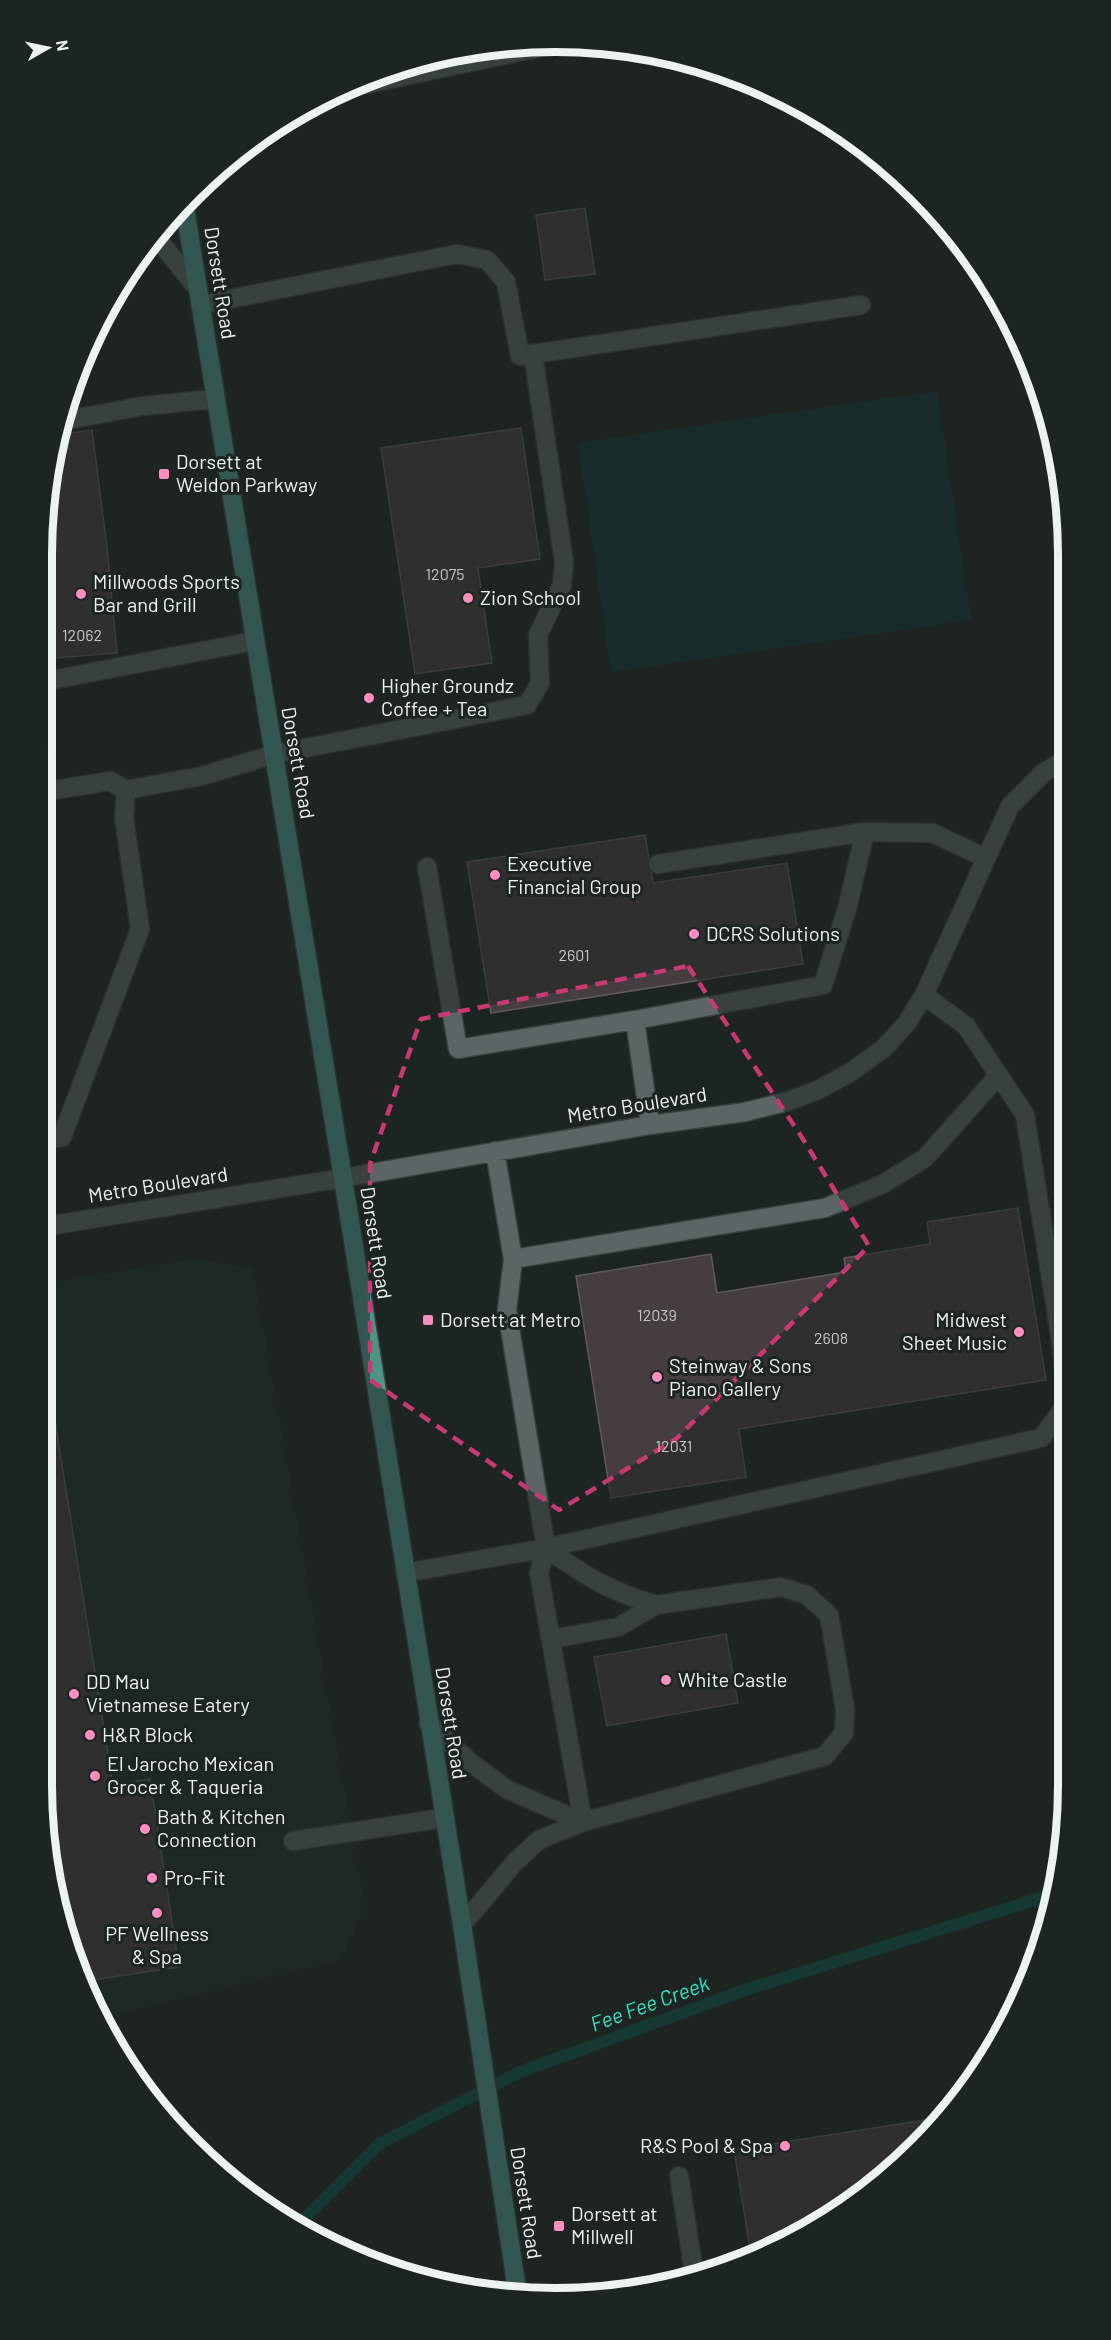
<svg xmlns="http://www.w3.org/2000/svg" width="1111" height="2340" font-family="Barlow,sans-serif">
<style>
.built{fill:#1f2f2b}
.green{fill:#143731}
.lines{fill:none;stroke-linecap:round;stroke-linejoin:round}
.stream{stroke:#0e5046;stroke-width:12}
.building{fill:#453d40;stroke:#61595c;stroke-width:1.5}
.minor-casing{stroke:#3a403e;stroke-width:21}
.major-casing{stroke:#3a403e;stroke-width:21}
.minor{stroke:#5c6563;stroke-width:18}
.major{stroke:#4f9386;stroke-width:18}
.marked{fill:none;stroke:#c83972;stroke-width:4.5;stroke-dasharray:12 8;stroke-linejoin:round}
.poi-dot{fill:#fe8ebe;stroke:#1d2523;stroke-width:2}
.labels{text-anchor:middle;stroke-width:6;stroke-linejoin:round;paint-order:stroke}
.number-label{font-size:16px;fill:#c3c6c5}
.street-label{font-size:20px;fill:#edf3f1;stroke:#1d2523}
.poi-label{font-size:20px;fill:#edf3f1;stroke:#1d2523;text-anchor:start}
.water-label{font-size:21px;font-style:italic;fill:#36e1c6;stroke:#1d2523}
.rim{fill:none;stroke:#edf3f1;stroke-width:8}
</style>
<rect width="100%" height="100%" fill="#1d2523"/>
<path class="built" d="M198 1259 253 1269 365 1908 341 1959 105 2017 69 1950 42 1784V1284Z"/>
<path class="green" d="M937 391 971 620 611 672 578 443Z"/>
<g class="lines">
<path class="stream" d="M296 2227 379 2144 520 2072 745 1990 1057 1893"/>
</g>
<path class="building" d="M585 208 595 274 545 280 536 215Z
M521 428 540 559 478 568 492 663 415 674 381 448Z
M92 430 107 547 117 653 42 659V555L52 455 58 435Z
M645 835 653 883 787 863 803 964 491 1013 467 862Z
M1018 1208 1046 1380 739 1429 746 1477 611 1498 576 1276 711 1254 717 1293 846 1272 844 1258 930 1244 927 1222Z
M42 1339 113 1785 150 1779 179 1967 86 1981 69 1950 42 1784Z
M726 1634 738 1703 607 1726 594 1657Z
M944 2117 919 2147 783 2245 751 2255 734 2150Z"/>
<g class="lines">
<defs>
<path id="minor" d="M343 89 561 43
M156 237 198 289
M200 305 457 254 487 260 506 282 520 356 861 305
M62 421 143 406 215 399
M42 682 254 641
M42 792 110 781 126 790 202 776 275 754 527 705 540 683 538 635 562 585 564 562 533 354
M658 864 865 832
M427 867 458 1049 635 1020 650 1125
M635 1020 823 985 847 909 865 832 932 833 986 858
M42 1140 62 1137 140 929 124 818 126 790
M495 1151 513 1259 825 1208 883 1184 925 1158 999 1075
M42 1227 343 1178 650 1125 745 1112 789 1101 818 1090 851 1072 884 1048 907 1023 924 995 1010 806 1043 773 1065 760
M513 1259 507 1310 546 1548 539 1573 583 1822
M546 1548C585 1576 609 1591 656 1605
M405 1573 546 1548 1041 1438 1067 1404 1062 1348 1025 1115 966 1026 924 995
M428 1723 470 1762 508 1790 583 1822
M293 1841 443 1818
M462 1925 515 1862 539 1840 583 1822 825 1756 844 1733 845 1709 829 1615 807 1595 781 1587 656 1605 618 1627 552 1639
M679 2176 694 2272"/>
<path id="major" d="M184 203 343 1178 462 1925 517 2290"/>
</defs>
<use href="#minor" class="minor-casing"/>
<use href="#major" class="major-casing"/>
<use href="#minor" class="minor"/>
<use href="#major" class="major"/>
</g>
<path d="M0 0H1111V2340H0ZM688 966 801 1136 869 1246 676 1439 559 1510 370 1380V1164L421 1019Z" fill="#1d2523" fill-opacity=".55" fill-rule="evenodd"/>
<path class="marked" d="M688 966 801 1136 869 1246 676 1439 559 1510 370 1380V1164L421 1019Z"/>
<g class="poi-dot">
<rect x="158" y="468" width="12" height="12" rx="3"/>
<circle cx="81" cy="594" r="6"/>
<circle cx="468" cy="598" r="6"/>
<circle cx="369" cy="698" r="6"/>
<circle cx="495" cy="875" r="6"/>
<circle cx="694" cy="934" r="6"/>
<rect x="422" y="1314" width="12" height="12" rx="3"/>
<circle cx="1019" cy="1332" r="6"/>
<circle cx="657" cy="1377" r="6"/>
<circle cx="666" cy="1680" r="6"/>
<circle cx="74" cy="1694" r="6"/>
<circle cx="90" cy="1735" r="6"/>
<circle cx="95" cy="1776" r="6"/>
<circle cx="145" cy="1829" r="6"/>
<circle cx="152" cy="1878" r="6"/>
<circle cx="157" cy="1913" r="6"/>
<circle cx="785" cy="2146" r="6"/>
<rect x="553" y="2220" width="12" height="12" rx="3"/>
</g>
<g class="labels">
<g class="number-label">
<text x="445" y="580">12075</text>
<text x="82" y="641">12062</text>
<text x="574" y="961">2601</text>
<text x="657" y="1321">12039</text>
<text x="831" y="1344">2608</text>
<text x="674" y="1452">12031</text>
</g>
<g class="street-label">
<text transform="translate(220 283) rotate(81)" y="7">Dorsett Road</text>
<text transform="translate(298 763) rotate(80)" y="7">Dorsett Road</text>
<text transform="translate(637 1105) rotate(-9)" y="7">Metro Boulevard</text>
<text transform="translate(158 1185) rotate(-9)" y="7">Metro Boulevard</text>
<text transform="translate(376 1243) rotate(81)" y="7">Dorsett Road</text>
<text transform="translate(451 1723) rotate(81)" y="7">Dorsett Road</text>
<text transform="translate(526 2203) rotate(81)" y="7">Dorsett Road</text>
</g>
<g class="poi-label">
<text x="176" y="469">Dorsett at<tspan x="176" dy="23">Weldon Parkway</tspan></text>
<text x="93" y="589">Millwoods Sports<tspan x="93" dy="23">Bar and Grill</tspan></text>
<text x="480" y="605">Zion School</text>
<text x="381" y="693">Higher Groundz<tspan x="381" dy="23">Coffee + Tea</tspan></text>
<text x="507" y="871">Executive<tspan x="507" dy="23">Financial Group</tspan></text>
<text x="706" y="941">DCRS Solutions</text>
<text x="440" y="1327">Dorsett at Metro</text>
<text x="1007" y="1327" text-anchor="end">Midwest<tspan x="1007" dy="23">Sheet Music</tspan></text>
<text x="669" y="1373">Steinway &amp; Sons<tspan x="669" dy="23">Piano Gallery</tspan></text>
<text x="678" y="1687">White Castle</text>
<text x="86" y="1689">DD Mau<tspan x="86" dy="23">Vietnamese Eatery</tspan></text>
<text x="102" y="1742">H&amp;R Block</text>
<text x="107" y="1771">El Jarocho Mexican<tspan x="107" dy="23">Grocer &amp; Taqueria</tspan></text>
<text x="157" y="1824">Bath &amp; Kitchen<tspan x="157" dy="23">Connection</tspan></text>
<text x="164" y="1885">Pro-Fit</text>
<text x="157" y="1941" text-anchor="middle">PF Wellness<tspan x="157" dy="23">&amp; Spa</tspan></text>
<text x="773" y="2153" text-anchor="end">R&amp;S Pool &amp; Spa</text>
<text x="571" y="2221">Dorsett at<tspan x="571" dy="23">Millwell</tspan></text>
</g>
<g class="water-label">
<text transform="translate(650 2004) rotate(-20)" y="7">Fee Fee Creek</text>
</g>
</g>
<path d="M0 0H1111V2340H0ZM555 52H555A503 503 0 0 1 1058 555V1785A503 503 0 0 1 555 2288H555A503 503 0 0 1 52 1785V555A503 503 0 0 1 555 52Z" fill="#1d2523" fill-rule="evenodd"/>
<path class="rim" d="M555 52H555A503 503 0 0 1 1058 555V1785A503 503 0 0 1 555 2288H555A503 503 0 0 1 52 1785V555A503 503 0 0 1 555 52Z"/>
<g transform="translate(48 48) rotate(81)" stroke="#1d2523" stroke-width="4.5" paint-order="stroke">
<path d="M0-4.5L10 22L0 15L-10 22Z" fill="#edf3f1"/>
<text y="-9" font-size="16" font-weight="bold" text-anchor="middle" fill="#edf3f1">N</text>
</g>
</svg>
